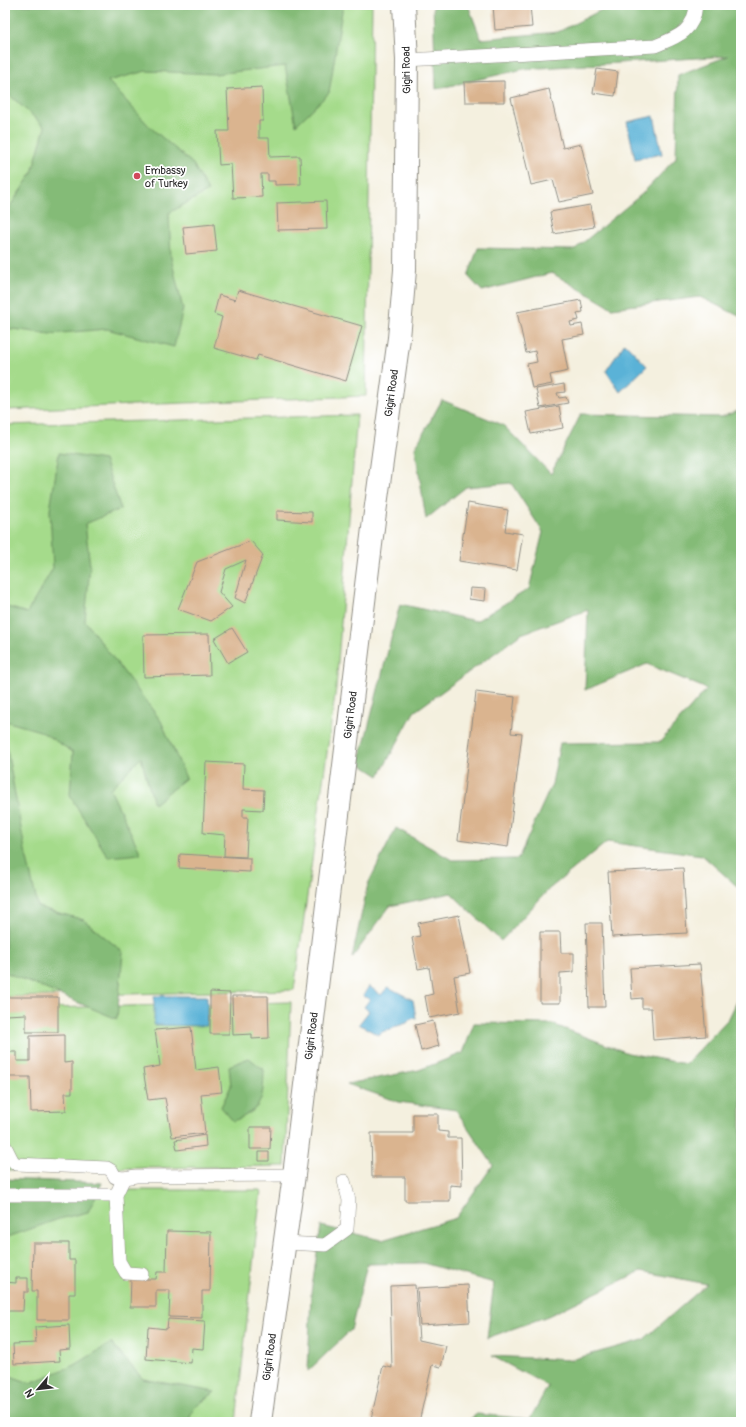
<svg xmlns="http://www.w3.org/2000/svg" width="746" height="1427" font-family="Pangolin,sans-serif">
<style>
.green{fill:#a5db8b;stroke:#68835b}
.forest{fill:#84bb77;stroke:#587351}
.water{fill:#5ab2d7;stroke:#426e81}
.building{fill:#dab48f}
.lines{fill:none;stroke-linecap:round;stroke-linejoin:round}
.lane-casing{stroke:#908e85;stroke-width:14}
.street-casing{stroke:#908e85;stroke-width:24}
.lane{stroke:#fff;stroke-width:13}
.street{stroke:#fff;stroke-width:22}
.poi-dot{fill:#d1495b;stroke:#fff;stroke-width:1.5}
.labels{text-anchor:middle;stroke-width:3.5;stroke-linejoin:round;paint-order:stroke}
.street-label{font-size:11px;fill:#2b2b2b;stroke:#fff}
.poi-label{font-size:11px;fill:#2b2b2b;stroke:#fff;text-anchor:start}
</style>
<rect width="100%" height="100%" fill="#fff"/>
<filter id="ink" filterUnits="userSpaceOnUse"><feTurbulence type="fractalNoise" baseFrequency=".025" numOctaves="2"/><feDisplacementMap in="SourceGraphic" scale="8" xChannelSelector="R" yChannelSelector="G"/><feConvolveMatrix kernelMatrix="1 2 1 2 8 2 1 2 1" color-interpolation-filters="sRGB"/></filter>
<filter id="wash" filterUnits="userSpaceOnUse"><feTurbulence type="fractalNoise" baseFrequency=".012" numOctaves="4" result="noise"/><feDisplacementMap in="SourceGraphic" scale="16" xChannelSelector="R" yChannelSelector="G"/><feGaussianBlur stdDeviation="0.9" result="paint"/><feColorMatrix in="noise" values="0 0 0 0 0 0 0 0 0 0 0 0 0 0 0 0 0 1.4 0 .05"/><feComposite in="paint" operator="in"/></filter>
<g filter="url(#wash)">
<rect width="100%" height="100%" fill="#f4f0df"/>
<path class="green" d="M5 5H372L366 396 5 410Z
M357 415 336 688 294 990 5 997V425Z
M291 1002 285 1166 5 1170V1009Z
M5 1190H261L236 1422H5Z"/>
<path class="forest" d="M5 5H343L329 93 296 125 285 66 215 74 146 71 108 81 150 127 193 164 208 191 169 213 171 258 183 309 174 347 107 329 50 334 5 328V214L32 173 45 127 5 91Z
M433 5H468L481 39 558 32 611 5H741V317L700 297 612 308 552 273 482 291 468 276 478 248 574 250 642 194 676 158 678 75 728 56 524 69 436 89Z
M442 400 503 425 551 474 581 414 721 417 741 410V894L738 887 702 855 607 842 549 889 501 941 451 893 390 906 352 958 368 884 396 828 452 860 518 859 552 784 560 743 660 742 707 689 647 664 585 690 588 610 521 634 414 712 379 776 359 763 400 604 476 621 529 589 543 532 511 483 466 487 426 519 415 448Z
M59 453 104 460 121 509 85 524 90 566 85 621 161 721 186 778 154 804 141 758 110 789 141 854 108 857 70 796 73 752 40 731 5 721V606L27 613 53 568 50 510Z
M5 738 25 850 38 907 84 920 123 952 117 1019 5 972Z
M741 993V1422H466L477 1414 530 1419 548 1386 492 1356 570 1360 643 1340 707 1284 641 1271 548 1316 487 1338 494 1283 423 1263 367 1264 351 1330 308 1371 311 1293 321 1226 382 1240 456 1218 493 1165 456 1110 399 1102 347 1084 419 1070 463 1053 474 1023 552 1024 628 1053 686 1064 729 1018Z
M249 1058 264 1070C263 1100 263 1110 233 1121L221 1107 231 1086 229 1066Z
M5 1179 102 1183 88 1212 59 1219 5 1238Z
M111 1343 143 1379 215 1392 194 1408 188 1422H94L90 1419 86 1422H5V1374L30 1383 75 1365Z"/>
<path class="water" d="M654 116 662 154 635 159 627 122Z
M625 343 647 366 620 392 606 371Z
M369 986 381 995 388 987 413 1000 416 1018 410 1019 407 1023 394 1027 391 1030 384 1031 378 1035 359 1024 369 1011 364 1007 370 999 363 996Z
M154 996H207V1026L154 1025Z"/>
<g id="blocks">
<path class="building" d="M493 5H530L532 27 495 30Z
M597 69 618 72 615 96 593 93Z
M504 81V102H465L464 82Z
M262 87 263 121H259V138H269L270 157 300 156 301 184 275 185V181H268V174H261L262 197 233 198 231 164 219 165 217 131H229L227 89Z
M549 89 563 148 581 144 593 195 559 202 553 180 531 185 511 98Z
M326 201 327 229 278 230 277 203Z
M590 205 594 227 554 234 550 212Z
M214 224 217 251 186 254 183 227Z
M238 290 362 326 346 381 258 355 256 360 214 348 222 317 214 314 219 295 235 300Z
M581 300 583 312 577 313 579 320 570 322 571 326 582 324 584 335 562 339 568 371 550 375 552 384 532 388 527 364 537 362 535 351 526 353 517 312Z
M564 384 565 392 557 393 559 398 566 397 568 403 540 408 536 389Z
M559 406 563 428 531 434 526 412Z
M468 503 508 510 505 531 523 534 517 570 459 561Z
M277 511 312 512V522L277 520Z
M251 541 263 555 245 603 235 598 246 560 226 569 219 592 232 607 211 621 178 609 197 562Z
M470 588 486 589 485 601 469 599Z
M232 628 247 652 228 663 214 639Z
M209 634 210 675 144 677 143 635Z
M476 692 515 697 511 733 522 734 508 847 458 840Z
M206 762 244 764 243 789 264 790 263 810 243 809V817H248L246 857 224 856 225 835 203 833Z
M180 854 250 858V872L179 868Z
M683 868 687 933 612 937 608 872Z
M459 915 470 973 454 976 460 1012 429 1018 425 996 433 994 429 967 418 969 412 938 420 936 418 923Z
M586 923H602L605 1007H589Z
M540 932H560L561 953H574V972L560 973V1003H540Z
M700 964 706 1036 653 1040 651 1008H642V998L632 999 630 968Z
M210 992 230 993 229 1034H210Z
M232 996H268L269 1038 252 1039V1034L233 1035Z
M6 997H58V1032H26V1014L6 1015Z
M433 1021 439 1046 421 1051 415 1025Z
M191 1027 196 1070 219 1067 222 1092 201 1094 205 1133 172 1137 165 1098 148 1100 143 1069 160 1066 155 1030Z
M64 1035V1063L72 1062V1093H65L66 1111 31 1112 30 1077H5V1052H17V1061H30V1036Z
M413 1114H438V1131L448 1132V1138H461L462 1186 450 1185V1201H405V1177H372L371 1133H413Z
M250 1127H271L270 1149H250Z
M205 1135 206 1146 177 1150 175 1140Z
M259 1152H269V1161H259Z
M167 1231 211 1232 210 1291H202V1318L169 1317 170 1290H156V1307H130L131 1279H156L157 1272H166Z
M33 1243H69V1260H75V1294H69V1320H37V1291H32Z
M16 1278H28V1292H24L23 1311H5V1282L16 1283Z
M415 1285 419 1340 446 1346 441 1367 432 1365 419 1422H384L371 1419 383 1366 392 1368 390 1286Z
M468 1285 470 1322 420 1325 417 1288Z
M168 1319 205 1321 203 1349 192 1348 191 1363 146 1359 148 1327 167 1329Z
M69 1325 70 1349 59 1350 60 1361 14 1364 13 1344 36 1343 35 1327Z"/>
</g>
</g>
<g filter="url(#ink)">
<use href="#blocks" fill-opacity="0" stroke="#908e85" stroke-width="1"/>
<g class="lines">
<defs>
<path id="lane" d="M407 60 655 46C677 37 694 32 696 5
M5 1146 12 1160 16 1164 107 1168 112 1171 115 1177 124 1178
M5 1195H116L124 1178 136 1176 294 1175
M116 1195 119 1261 126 1273 142 1274
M285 1243 325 1245 347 1229 349 1200 344 1181"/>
<path id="street" d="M260 1422 294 1175 374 520 399 338 405 270 407 60 404 5"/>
</defs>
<use href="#lane" class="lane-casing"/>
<use href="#street" class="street-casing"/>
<use href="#lane" class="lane"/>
<use href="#street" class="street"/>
</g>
</g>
<circle class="poi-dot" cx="137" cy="176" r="4"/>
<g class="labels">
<g class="street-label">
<text transform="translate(406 70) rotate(-91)" y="4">Gigiri Road</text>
<text transform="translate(391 393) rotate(-82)" y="4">Gigiri Road</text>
<text transform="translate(350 715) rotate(-83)" y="4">Gigiri Road</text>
<text transform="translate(311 1036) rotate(-83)" y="4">Gigiri Road</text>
<text transform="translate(269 1357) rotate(-82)" y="4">Gigiri Road</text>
</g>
<g class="poi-label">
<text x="145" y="174">Embassy<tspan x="145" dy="13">of Turkey</tspan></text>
</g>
</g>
<rect width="746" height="1427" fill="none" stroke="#fff" stroke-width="20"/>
<g transform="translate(38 1389) rotate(242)" stroke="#ffffff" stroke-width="3" paint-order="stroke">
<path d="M0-3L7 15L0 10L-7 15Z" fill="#2b2b2b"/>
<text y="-6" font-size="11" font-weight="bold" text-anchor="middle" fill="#2b2b2b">N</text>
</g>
</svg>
